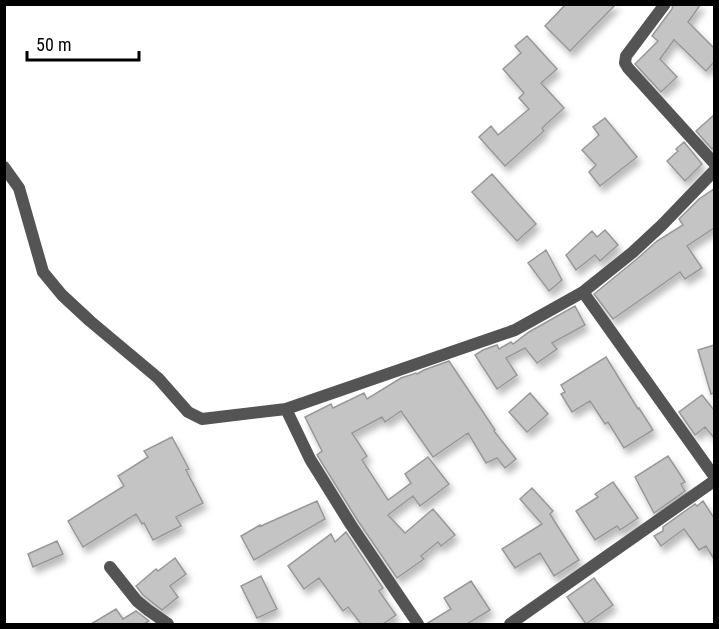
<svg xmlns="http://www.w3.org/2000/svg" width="719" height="629" font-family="'Roboto Condensed',sans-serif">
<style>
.building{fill:#c4c4c4;stroke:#989898;stroke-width:1.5;filter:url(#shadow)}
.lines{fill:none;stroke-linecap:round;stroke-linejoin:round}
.street{stroke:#545454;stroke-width:12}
</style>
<defs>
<filter id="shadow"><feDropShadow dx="3.5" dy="6" stdDeviation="3" flood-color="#0004"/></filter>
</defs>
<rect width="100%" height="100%" fill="#fff"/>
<path class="building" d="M566 4H616L570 51 545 26Z
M673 4H701L688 22 714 48V62L706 71 674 40 660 59 677 77 661 92 635 64 658 41 652 36 672 9Z
M527 36 557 69 541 83 564 108 542 128 544 131 505 166 479 137 491 126 498 135 529 109 519 98 524 93 503 69 521 53 515 46Z
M714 115V147L712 149 696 131Z
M605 118 637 157 600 186 589 172 596 165 582 150 599 135 593 127Z
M684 142 702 164 685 181 667 161 678 151 676 149Z
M492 174 536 224 517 241 472 192Z
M714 189V228L687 246 702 268 685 279 680 272 613 319 594 294 638 258 657 241 683 225 679 219 699 199Z
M605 230 618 245 600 261 595 255 576 270 566 255 592 231 597 237Z
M546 250 562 280 549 291 528 263Z
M575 306 585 325 552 343 557 349 537 363 525 348 506 358 517 375 497 389 475 355 483 350 497 345 499 349 511 342 513 344 529 332Z
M714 345V393L711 394 698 350Z
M606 357 638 409 639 408 653 430 624 448 608 422 605 424 590 401 572 412 561 394 565 392 561 385Z
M449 361 495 430 494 431 516 459 505 468 497 458 486 463 468 433 433 457 401 411 385 422 382 417 352 433 367 456 362 460 388 500 411 483 405 474 428 457 449 484 420 506 413 496 388 515 405 533 433 509 455 535 441 546 438 542 421 556 424 559 397 578 358 521 317 455 322 451 305 417 331 404 333 408 364 393 367 399 401 378 416 373 417 374 424 370Z
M530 393 548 414 527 432 509 412Z
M702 395 714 410V438L705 427 695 435 679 412Z
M172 437 189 469 186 470 203 503 176 517 181 526 153 540 144 523 142 524 136 514 83 547 68 521 124 486 118 476 148 457 144 451Z
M668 456 685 482 681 484 685 491 654 513 635 477Z
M613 482 638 518 620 530 617 526 595 540 576 511 598 497 595 494Z
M532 488 553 511 550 514 579 560 554 576 540 553 515 568 502 549 542 524 520 499Z
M317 501 325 519 254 560 241 536 260 525 261 526Z
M703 501 714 518V559L706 546 699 550 684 529 661 546 654 536 663 531V527L695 504 697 506Z
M346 532 383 588 379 591 396 615 383 624H361L348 607 343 611 319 578 304 589 288 566 331 534 335 542Z
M57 541 63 554 33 567 28 554Z
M175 558 186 574 170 586 178 597 162 610 143 595 136 586 156 569 158 571Z
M261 576 277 609 257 618 241 586Z
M594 578 613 605 586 624 567 597Z
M471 581 490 610 467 624H426L451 609 444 598Z
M116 609 123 619 136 611 149 621 144 624H91Z"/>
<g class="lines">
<path class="street" d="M665 4 626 56 625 63 628 68 714 163
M4 167 19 188 43 272 62 295 90 321 158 378 188 412 202 419 286 409 515 330 583 292 633 252 662 225 714 171
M583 292 714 476
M286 409 310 459 351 525 418 624
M110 567 137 601 148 610 168 624
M510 624 714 481"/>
</g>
<rect width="719" height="629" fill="none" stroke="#000000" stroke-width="12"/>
<path d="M27 51v9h112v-9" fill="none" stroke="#000000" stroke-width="3"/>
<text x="36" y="51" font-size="18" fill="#000000" stroke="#ffffff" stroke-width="4.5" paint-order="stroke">50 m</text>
</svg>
